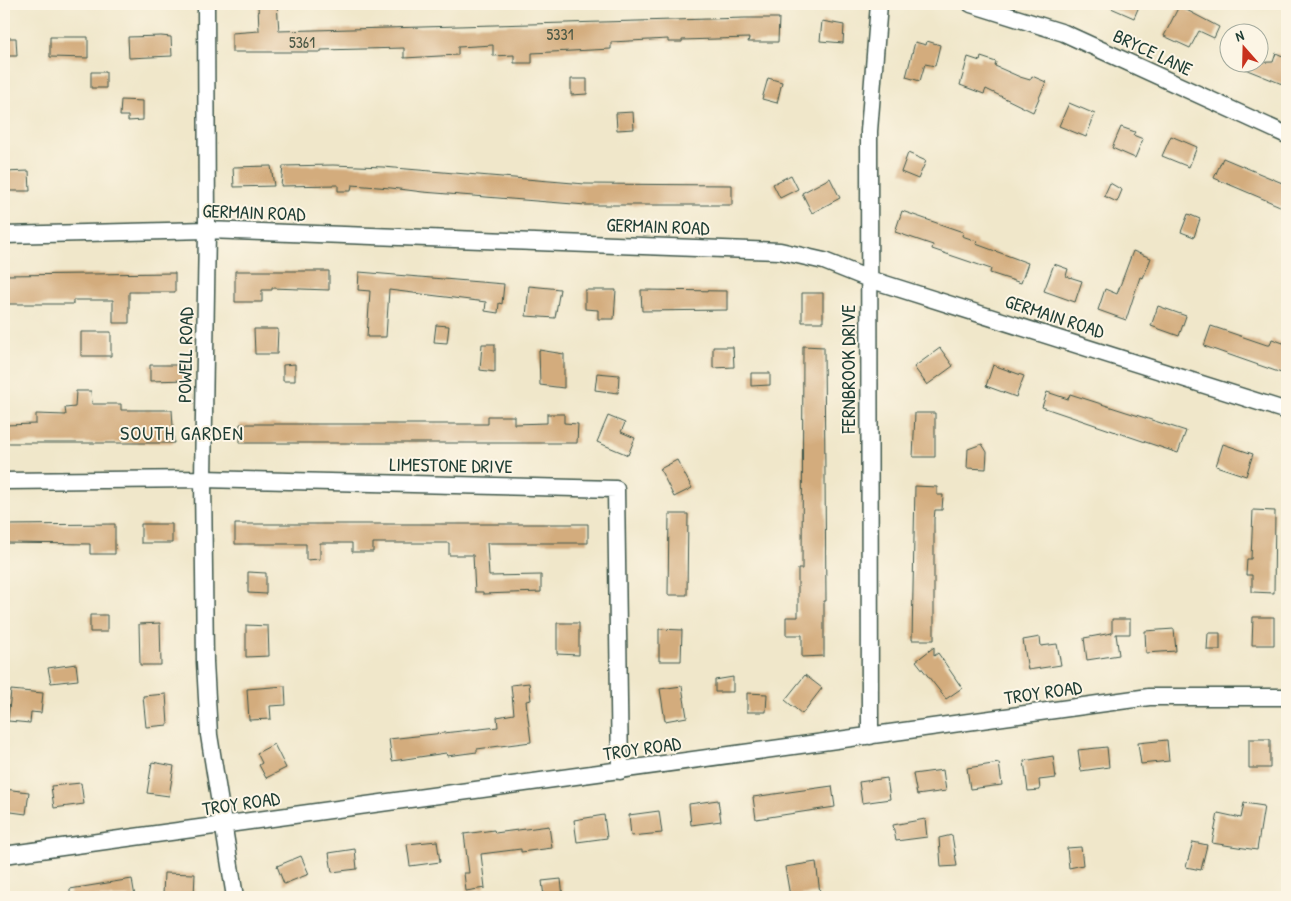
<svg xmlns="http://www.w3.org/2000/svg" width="1291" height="901" font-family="'Patrick Hand',sans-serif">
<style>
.building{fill:#d3ac7d}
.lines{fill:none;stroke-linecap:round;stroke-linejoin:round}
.minor-casing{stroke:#3e564a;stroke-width:19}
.minor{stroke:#fff;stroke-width:16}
.labels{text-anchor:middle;stroke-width:4;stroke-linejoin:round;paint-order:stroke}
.number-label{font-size:16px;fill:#4c5946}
.street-label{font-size:19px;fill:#1f3d34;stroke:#fcf5e5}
.neighbourhood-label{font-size:20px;letter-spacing:1px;fill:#1f3d34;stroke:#fcf5e5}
</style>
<rect width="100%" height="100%" fill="#fcf5e5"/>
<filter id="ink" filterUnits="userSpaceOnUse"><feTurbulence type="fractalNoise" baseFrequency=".02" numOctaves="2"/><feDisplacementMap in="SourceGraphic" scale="10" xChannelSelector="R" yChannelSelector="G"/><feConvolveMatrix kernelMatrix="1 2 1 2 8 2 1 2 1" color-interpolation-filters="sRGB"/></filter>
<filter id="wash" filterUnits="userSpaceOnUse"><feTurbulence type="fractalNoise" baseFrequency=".0096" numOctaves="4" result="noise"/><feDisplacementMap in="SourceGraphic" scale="20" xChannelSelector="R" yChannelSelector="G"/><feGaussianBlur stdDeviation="1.12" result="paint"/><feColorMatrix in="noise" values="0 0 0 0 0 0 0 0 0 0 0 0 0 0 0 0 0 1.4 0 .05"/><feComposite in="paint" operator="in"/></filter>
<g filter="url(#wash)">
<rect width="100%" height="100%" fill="#f0e7ca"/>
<g id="blocks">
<path class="building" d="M258 4H277L279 31 745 18H779L778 42H748L749 38 682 40V42H668V39L611 42V49L532 53V63H514V55L493 56V45L458 47V55L404 58V48L321 50V52H232V33L259 31Z
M1102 4H1140L1134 18Z
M1179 6 1219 27 1214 38 1199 31 1190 48 1164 36Z
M822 21 844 25 843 43 820 41Z
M161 36 171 37 172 56 129 58 128 37Z
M50 37H88V58L50 57Z
M4 38H16L17 56H4Z
M927 41 940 45 935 66 925 64 920 81 906 77 915 42 926 45Z
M1276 53 1287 58V86L1230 63 1273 62Z
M968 57 980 61 981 57 996 62 995 66 1020 77 1030 80 1032 76 1046 82 1033 112 986 89 984 94 960 85Z
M91 72H106V88H91Z
M768 78 782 82 777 103 762 99Z
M571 79H587V94L571 95Z
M121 100 143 101V120L128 121V116H120Z
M1069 103 1095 114 1086 137 1059 126Z
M633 112 634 129 617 130 616 113Z
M1121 127 1135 132 1133 135 1143 139 1135 158 1112 148Z
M1171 136 1197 147 1189 167 1162 156Z
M908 153 926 161 918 179 901 172Z
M1223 158 1287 185V209L1214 178Z
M333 165 383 167 585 184 732 185V205H586L423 192 391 188 352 185 351 191H338V185L281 186 283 166Z
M271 166 274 186 234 187 233 167Z
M29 171 30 191H4V172Z
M791 175 798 189 780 198 773 184Z
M830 178 840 198 812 213 802 193Z
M1110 183 1122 190 1117 202 1104 196Z
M902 211 963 232 962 236 977 241 976 244 1028 263 1021 283 990 273 991 269 932 249 933 245 895 232Z
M1188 214 1200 219 1194 237 1181 232Z
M1133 251 1151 258 1143 278 1140 277 1126 320 1098 310 1105 289 1117 294Z
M1054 264 1068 269 1066 276 1082 281 1075 302 1044 291Z
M235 271H329V290L272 288V290H262V302H235Z
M359 272 504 284 502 304 499 303 498 313 485 311 486 302 389 290 386 337H367L370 291 358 290Z
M175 273V292H129V323H113V300H73V304H4V275Z
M529 286 560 289 555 318 526 316Z
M585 290H616L614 319H598V310L585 309Z
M641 290 727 291V310L642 311Z
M802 293H823V322H802Z
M1158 306 1186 316 1179 336 1151 326Z
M436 325 449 326 447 343 434 342Z
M1211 326 1267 345H1270L1272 339 1286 344 1284 351 1287 352V375L1204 346Z
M254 329H278L277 354H255Z
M81 332H111V356H81Z
M482 344H495V372L480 370Z
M803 346 824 347 826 601H824V656L802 657V635H786V617H798V569H802Z
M713 347H733L734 367 713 368Z
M940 348 953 366 927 385 914 367Z
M539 350 564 354V388L540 385Z
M295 364V381H283V365Z
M150 365H188V380L150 381Z
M993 365 1024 376 1016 397 986 386Z
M597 373 619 375 618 393 595 390Z
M751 373H770V385L751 386Z
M76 391H91L92 404H121V410H172L174 443H4V425L36 424V414L66 415 65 408 75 407Z
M1047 392 1068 399 1070 394 1186 431 1178 453 1042 407Z
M915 413H935V457H913Z
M547 414H564V423L578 424 577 443H240V424H488V416H514V424L547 423Z
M608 416 625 423 621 432 635 438 628 455 597 442Z
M982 444 987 452 986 469 967 468 968 449Z
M1223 444 1253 454 1246 476 1216 466Z
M677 460 692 488 674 497 660 469Z
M915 486 937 487V495H943L942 510H935L934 519V640H912Z
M1253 510 1275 511 1274 593 1252 592V575H1246L1247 559H1251Z
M669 514H688L687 595H668Z
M115 524V554H90V544L4 543V525Z
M141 524H172V543H141Z
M235 524H588V543H487L489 576 541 575V592L483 594V592H475L473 555H449V543H373V552H352V543H320V559L306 560V544H235Z
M248 572 266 573V594L248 593Z
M90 615H107V632H90Z
M1253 617H1274V645H1252Z
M1112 619H1130V634H1116L1119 655 1087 660 1084 638 1112 633Z
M160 623 161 665H140L139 624Z
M557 623H579V655L557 654Z
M246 625 268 626 269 656 246 657Z
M659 629 682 630 681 661H659Z
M1174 629 1176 651 1146 653 1145 631Z
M1208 633H1220V650H1207Z
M1040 637 1041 646 1057 644 1061 665 1028 670 1023 640Z
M934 647V656L938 653 962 688 946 699 916 661Z
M76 664 78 680 51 683 48 668Z
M805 675 822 688 802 714 785 700Z
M733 677V692H715V680Z
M529 683 531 700 526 701 531 742 477 749V752L447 756 446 753 392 761 389 739 498 727 497 717 514 714 511 685Z
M285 686 286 705 270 706 271 719 249 720 247 689Z
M682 686 687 717 665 721 660 689Z
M11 690 43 693 41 713 31 712 30 723 8 721Z
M747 693 767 694 766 712H747Z
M166 694 168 725 146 727 143 696Z
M1249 739H1270V768H1249Z
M1167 740 1169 761 1141 764 1138 743Z
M274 744 286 768 266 778 259 765 262 763 257 753Z
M1107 747 1109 767 1081 771 1078 750Z
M1053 756 1056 778 1039 780 1040 790 1028 791 1024 761Z
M152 762 174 766 169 796 147 793Z
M999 763 1002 785 970 789 967 768Z
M943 770 946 791 917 795 913 774Z
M887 778 890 799 862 803 859 782Z
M81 783 84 804 54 808 51 786Z
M832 786 835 807 756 819 753 797Z
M4 789 29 792 26 814 4 811Z
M718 800 721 821 691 825 689 804Z
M1244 803 1264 806 1257 850 1212 843 1218 813 1241 818Z
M659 811 662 833 631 836 629 815Z
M604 815 607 838 577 842 574 820Z
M925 819 927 837 896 841 893 825Z
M549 826 552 848 521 852V849L481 854 485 888 466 891 464 873H469L464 834 494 830 495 833Z
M952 835 957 866 941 867 939 838Z
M437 841 440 862 410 866 407 844Z
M1193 842 1207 845 1201 870 1186 867Z
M1081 847 1083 865 1069 868 1067 848Z
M355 849 357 869 332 872 329 853Z
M301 856 309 874 284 884 277 866Z
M816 862 820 893 790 896 785 867Z
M164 873 195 874 194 896 163 895Z
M132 879 135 897H70V889Z
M561 879 563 897H544L542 881Z"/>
</g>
</g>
<g filter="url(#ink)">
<use href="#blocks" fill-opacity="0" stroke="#3e564a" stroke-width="1"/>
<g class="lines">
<defs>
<path id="minor" d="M206 4 207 230 203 479 205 662 209 735 235 897
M971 4 1064 33 1287 135
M4 235 207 230 780 251 824 261 869 279 1287 411
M4 481 203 479 616 489 620 771
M870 736 869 131 879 4
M4 855 1149 697H1287"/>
</defs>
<use href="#minor" class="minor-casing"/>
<use href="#minor" class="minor"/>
</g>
</g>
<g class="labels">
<g class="number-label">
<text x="560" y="40">5331</text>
<text x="302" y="48">5361</text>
</g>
<g class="street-label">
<text transform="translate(1153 52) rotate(25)" y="7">BRYCE LANE</text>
<text transform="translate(254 212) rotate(2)" y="7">GERMAIN ROAD</text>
<text transform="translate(658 226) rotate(2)" y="7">GERMAIN ROAD</text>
<text transform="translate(1055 316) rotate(18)" y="7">GERMAIN ROAD</text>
<text transform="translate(185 355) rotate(-89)" y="7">POWELL ROAD</text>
<text transform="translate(848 369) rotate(-90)" y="7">FERNBROOK DRIVE</text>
<text transform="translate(451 465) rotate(1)" y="7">LIMESTONE DRIVE</text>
<text transform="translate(1043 692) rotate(-8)" y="7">TROY ROAD</text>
<text transform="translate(642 748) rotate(-8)" y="7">TROY ROAD</text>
<text transform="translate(241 803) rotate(-8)" y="7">TROY ROAD</text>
</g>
<g class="neighbourhood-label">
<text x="182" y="440">SOUTH GARDEN</text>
</g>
</g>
<rect width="1291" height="901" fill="none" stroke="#fcf5e5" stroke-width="20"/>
<g transform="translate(1244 48) rotate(340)"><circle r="24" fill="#fcf5e5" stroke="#a4ab9e"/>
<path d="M0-4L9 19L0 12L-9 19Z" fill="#c8321e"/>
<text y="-8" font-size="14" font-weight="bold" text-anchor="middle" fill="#1f3d34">N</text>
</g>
</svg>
